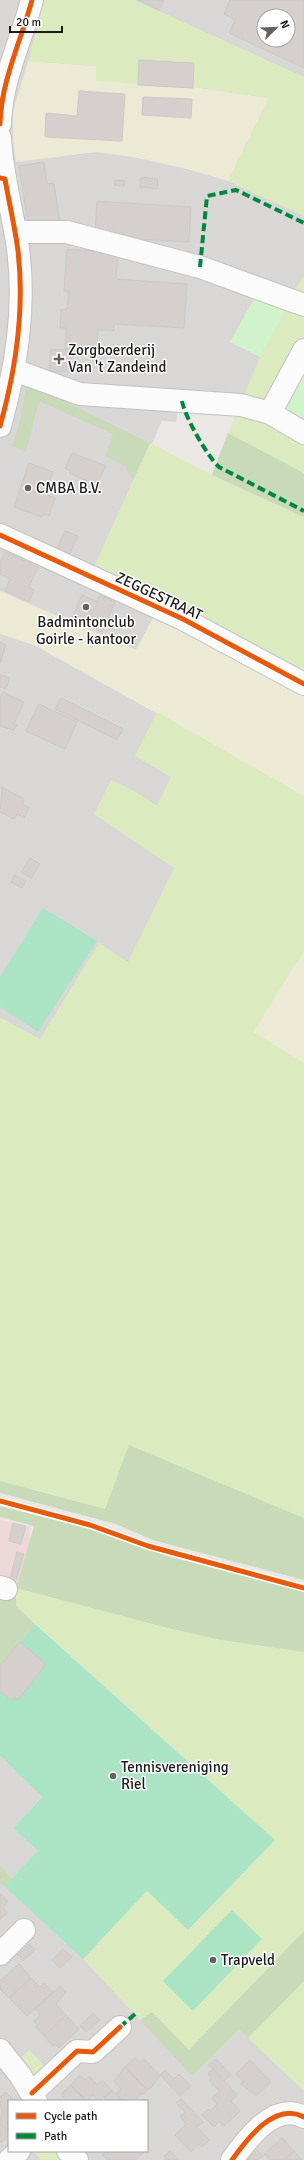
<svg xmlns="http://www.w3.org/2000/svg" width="304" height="2160" font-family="Signika,sans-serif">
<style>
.residential{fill:#d9d7d5;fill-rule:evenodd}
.commercial{fill:#edd9da}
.farmland{fill:#ecead5}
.grass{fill:#dceabf}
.forest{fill:#c8dab7}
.park{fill:#d1f3cc}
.pitch{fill:#abe4c4}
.parking{fill:#d8d7d5}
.building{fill:#d5d0ce;stroke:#cdc8c5;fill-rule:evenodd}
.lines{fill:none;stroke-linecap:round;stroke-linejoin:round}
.minor-casing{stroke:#c2c1c0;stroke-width:24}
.minor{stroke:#fcfbfb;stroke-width:22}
.quiet{stroke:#00873e;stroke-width:4;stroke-dasharray:8 4;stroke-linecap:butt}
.cycleway-casing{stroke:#fff;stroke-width:8}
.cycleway{stroke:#e8590c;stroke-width:5}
.poi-dot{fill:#636261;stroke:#fff;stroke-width:1.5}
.labels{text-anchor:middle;stroke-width:3;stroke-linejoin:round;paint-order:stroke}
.poi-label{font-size:15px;fill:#1b1b1b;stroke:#fff;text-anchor:start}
.street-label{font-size:15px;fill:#1b1b1b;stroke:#fff}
</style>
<rect width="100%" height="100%" fill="#eae7e4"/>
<path class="residential" d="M0 0H304V344L268 387 165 413 107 552 272 627 147 990 0 1081ZM264 16H288V40H264Z
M0 1881 239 2027 304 2088V2160H0ZM9 2101H147V2151H9Z"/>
<path class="commercial" d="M0 1520 30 1527V1574L0 1613Z"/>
<path class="farmland" d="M139 59 195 62 194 87 269 98 228 181 187 169 133 157 96 152 16 162 13 140V112L28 61 96 66 137 84Z
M0 591 136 650 156 612 304 689V796L36 646 0 634Z
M304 951V1063L253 1032Z"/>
<path class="grass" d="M44 0H135L304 77V216L228 181 269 98 193 87 195 62 139 59 137 84 96 81V66L28 61Z
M304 276V473L228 433 260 357 287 308 292 293Z
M150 443 212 475 304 517V677L93 569Z
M157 712 304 796V951L253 1032 304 1063V1518L130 1445 105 1509 0 1481V1019L1 1018 40 1039 99 943 128 962 174 868 94 814 111 780 136 792 157 806 171 777 135 756Z
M16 1588 168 1628 221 1640 304 1652V1931L189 2050 152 2012 140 2020 83 1959 147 1891 188 1930 275 1840 16 1606Z
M304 1981V2091L248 2038Z
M29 2050 49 2070 37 2081 17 2061Z
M33 2151H61L64 2155 58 2160H41Z"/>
<path class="forest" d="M26 383 150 443 133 480 125 466 105 456 113 434 39 401 26 452 12 446 21 418Z
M228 433 304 473V517L212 475Z
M129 1445 304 1518V1580L153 1540 116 1524 0 1493V1481L105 1509Z
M0 1506 93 1530 167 1556 304 1592V1652L221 1640 168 1628 16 1588V1606L35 1624 0 1666V1583L16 1588 34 1526 0 1517Z
M0 1865 12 1878 4 1886 0 1883Z
M304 1931V1981L248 2038 239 2029 192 2076 140 2020 152 2012 189 2050Z"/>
<path class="park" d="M256 295 287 308 260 357 230 342Z
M304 357V429L278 403Z"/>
<path class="pitch" d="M43 908 97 941 38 1032 0 1007V977Z
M35 1624 275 1840 188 1930 147 1891 83 1959 4 1886 37 1851 13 1828 42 1797 0 1756V1666Z
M232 1910 262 1939 193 2011 163 1981Z"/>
<path class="parking" d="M82 374 180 385 176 422 139 419 138 408 129 406 128 411 79 398Z
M0 1756 42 1797 13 1828 38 1851 12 1878 0 1865Z
M0 2018 29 2050 17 2061 0 2041Z"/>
<path class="building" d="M138 0H164L159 10Z
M230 0H304V68L229 33 235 20 224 14ZM264 16H288V40H264Z
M139 60 194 63 193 88 138 85Z
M79 91 125 94 122 141 45 137 46 113 77 116Z
M143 97 192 99 191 118 142 115Z
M44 162 47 184 54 183 60 224 29 230 19 166Z
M141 177 158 179 157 189 140 187Z
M114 180 125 181 124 186 114 185Z
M97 201 191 207 189 242 110 238 95 233Z
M67 249 118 253 116 279 187 284 184 328 114 324V331L98 330 97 345H81L80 354H71L69 372 49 371 51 349 65 350 66 328H60L61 310 67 309 69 291H64Z
M72 453 106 466 96 485 69 473 70 471 65 468Z
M29 463 53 472 46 494 55 498 49 516 43 514 42 517 14 507Z
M65 531 78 536 69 555 56 550Z
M5 552 38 567 29 587 34 590 29 602 5 591 10 579 0 574V563Z
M82 595 97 602 100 595 115 602 102 632 72 618Z
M0 642 6 645 0 663Z
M0 675 10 678 6 689 0 687Z
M3 692 24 702 14 724 17 725 14 730 0 726V699Z
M61 698 123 729 117 740 55 709Z
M39 704 77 722 65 749 26 731Z
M2 787 24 799 22 804 29 808 24 818 17 814 14 819 0 812Z
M30 858 40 864 31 878 21 872Z
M15 875 26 881 22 888 11 882Z
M13 1523 26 1526 21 1544 9 1541Z
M17 1552 24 1554 15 1584 9 1582Z
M20 1642 46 1664 18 1700 14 1697 11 1700 0 1691V1666Z
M0 1893 8 1902 3 1907 7 1913 0 1920Z
M29 1944 35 1950 23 1961 18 1955Z
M63 1949 72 1957 60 1968 52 1960Z
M19 1964 31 1978 9 1998 0 1989V1981Z
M31 1978 40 1987 44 1983 53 1992 27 2016 9 1998Z
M60 1986 66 1992 56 2004 66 2015 44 2036 36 2027 37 2025 34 2021 40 2015 35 2009Z
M93 2013 100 2020 86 2032 80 2026Z
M66 2015 79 2029 59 2048 55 2044 53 2046 44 2036Z
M135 2058 140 2063 144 2059 160 2076 150 2089 147 2090 125 2067Z
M216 2059 231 2075 224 2081 209 2065Z
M250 2060 271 2082 256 2096 241 2084 243 2081 236 2074Z
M125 2067 147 2090 144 2094H141L134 2101H122L116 2094 121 2089 114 2081Z
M213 2069 237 2095 231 2101 240 2111 224 2126 219 2121 214 2127 202 2115 208 2109 210 2111 217 2104 212 2098 219 2091 209 2080 211 2078 208 2074Z
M165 2070 174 2079 179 2074 191 2086 180 2096 160 2075Z
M80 2075 85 2080 89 2076 97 2085 102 2080 112 2091 98 2101 93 2095 86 2101 71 2085Z
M71 2085 86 2101H64L66 2099 61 2094Z
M112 2091 116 2094 122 2101H107L104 2098Z
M6 2092 15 2101H9V2132L0 2123 2 2113 0 2102 2 2100 0 2097Z
M181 2099 203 2122 197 2127 210 2140 202 2147 199 2144 191 2152 175 2135 186 2124 180 2116 185 2112 176 2103Z
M0 2123 9 2132V2135L1 2143Z
M282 2138 294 2151 284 2160H270L264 2154Z
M257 2150 263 2156 258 2160H247Z
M106 2151H145L136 2160H107L102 2155Z
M170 2151 179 2160H164L166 2158 164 2156Z
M294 2151 302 2160H284Z"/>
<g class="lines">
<defs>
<path id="minor" d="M0 124C1 81 21 41 32 0
M0 138C2 176 13 212 18 249 26 309 16 368 0 426
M16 232H67L200 267 304 305
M14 370 80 394 241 405 270 413 304 433
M270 413 304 350
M0 535 183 619 304 684
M0 1587 6 1589
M0 1954 24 1930
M0 2050 20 2075 36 2101
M32 2093 77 2051 93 2052 120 2027
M68 2151 77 2160
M9 2160 19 2151
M232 2160C247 2139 275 2101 304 2117"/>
</defs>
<use href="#minor" class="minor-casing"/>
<use href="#minor" class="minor"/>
<path class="quiet" d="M200 267 207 196 236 190 304 223
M182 401C185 417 207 456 219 467L304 511
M120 2027 135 2014"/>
<defs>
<path id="cycleway" d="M0 124C1 81 21 41 32 0
M0 178 5 179C9 203 15 227 18 251 25 311 16 369 0 426
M0 535 183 619 304 684
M0 1501 90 1525 148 1546 304 1588
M32 2093 77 2051 93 2052 120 2027
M232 2160C247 2139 275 2101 304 2117"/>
</defs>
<use href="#cycleway" class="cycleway-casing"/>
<use href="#cycleway" class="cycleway"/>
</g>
<g class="poi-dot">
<path d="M57 353h4v4h4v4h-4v4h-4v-4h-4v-4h4z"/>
<circle cx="28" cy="488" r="4"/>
<circle cx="86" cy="607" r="4"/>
<circle cx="113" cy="1776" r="4"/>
<circle cx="213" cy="1960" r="4"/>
</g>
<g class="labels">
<g class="poi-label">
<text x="68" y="355">Zorgboerderij<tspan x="68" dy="17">Van 't Zandeind</tspan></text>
<text x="36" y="493">CMBA B.V.</text>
<text x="86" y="627" text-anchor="middle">Badmintonclub<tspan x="86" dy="17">Goirle - kantoor</tspan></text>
<text x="121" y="1772">Tennisvereniging<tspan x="121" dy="17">Riel</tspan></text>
<text x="221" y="1965">Trapveld</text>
</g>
<g class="street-label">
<text transform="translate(159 596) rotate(25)" y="5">ZEGGESTRAAT</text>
</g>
</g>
<rect x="8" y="2100" width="140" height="52" fill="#ffffff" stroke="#a4a4a4"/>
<rect x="16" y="2113" width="20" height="6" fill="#e8590c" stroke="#a4a4a4"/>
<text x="44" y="2120" font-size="12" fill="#1b1b1b">Cycle path</text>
<rect x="16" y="2133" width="20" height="6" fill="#00873e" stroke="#a4a4a4"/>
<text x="44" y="2140" font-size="12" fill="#1b1b1b">Path</text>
<g transform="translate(276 28) rotate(67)"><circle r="19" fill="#ffffff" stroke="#a4a4a4"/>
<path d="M0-3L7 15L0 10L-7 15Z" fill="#636261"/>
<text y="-6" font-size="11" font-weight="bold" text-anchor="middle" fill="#1b1b1b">N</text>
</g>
<path d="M10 26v6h52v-6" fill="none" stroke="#1b1b1b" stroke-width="2"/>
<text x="16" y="26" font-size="12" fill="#1b1b1b" stroke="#ffffff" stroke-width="3" paint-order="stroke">20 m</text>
</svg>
